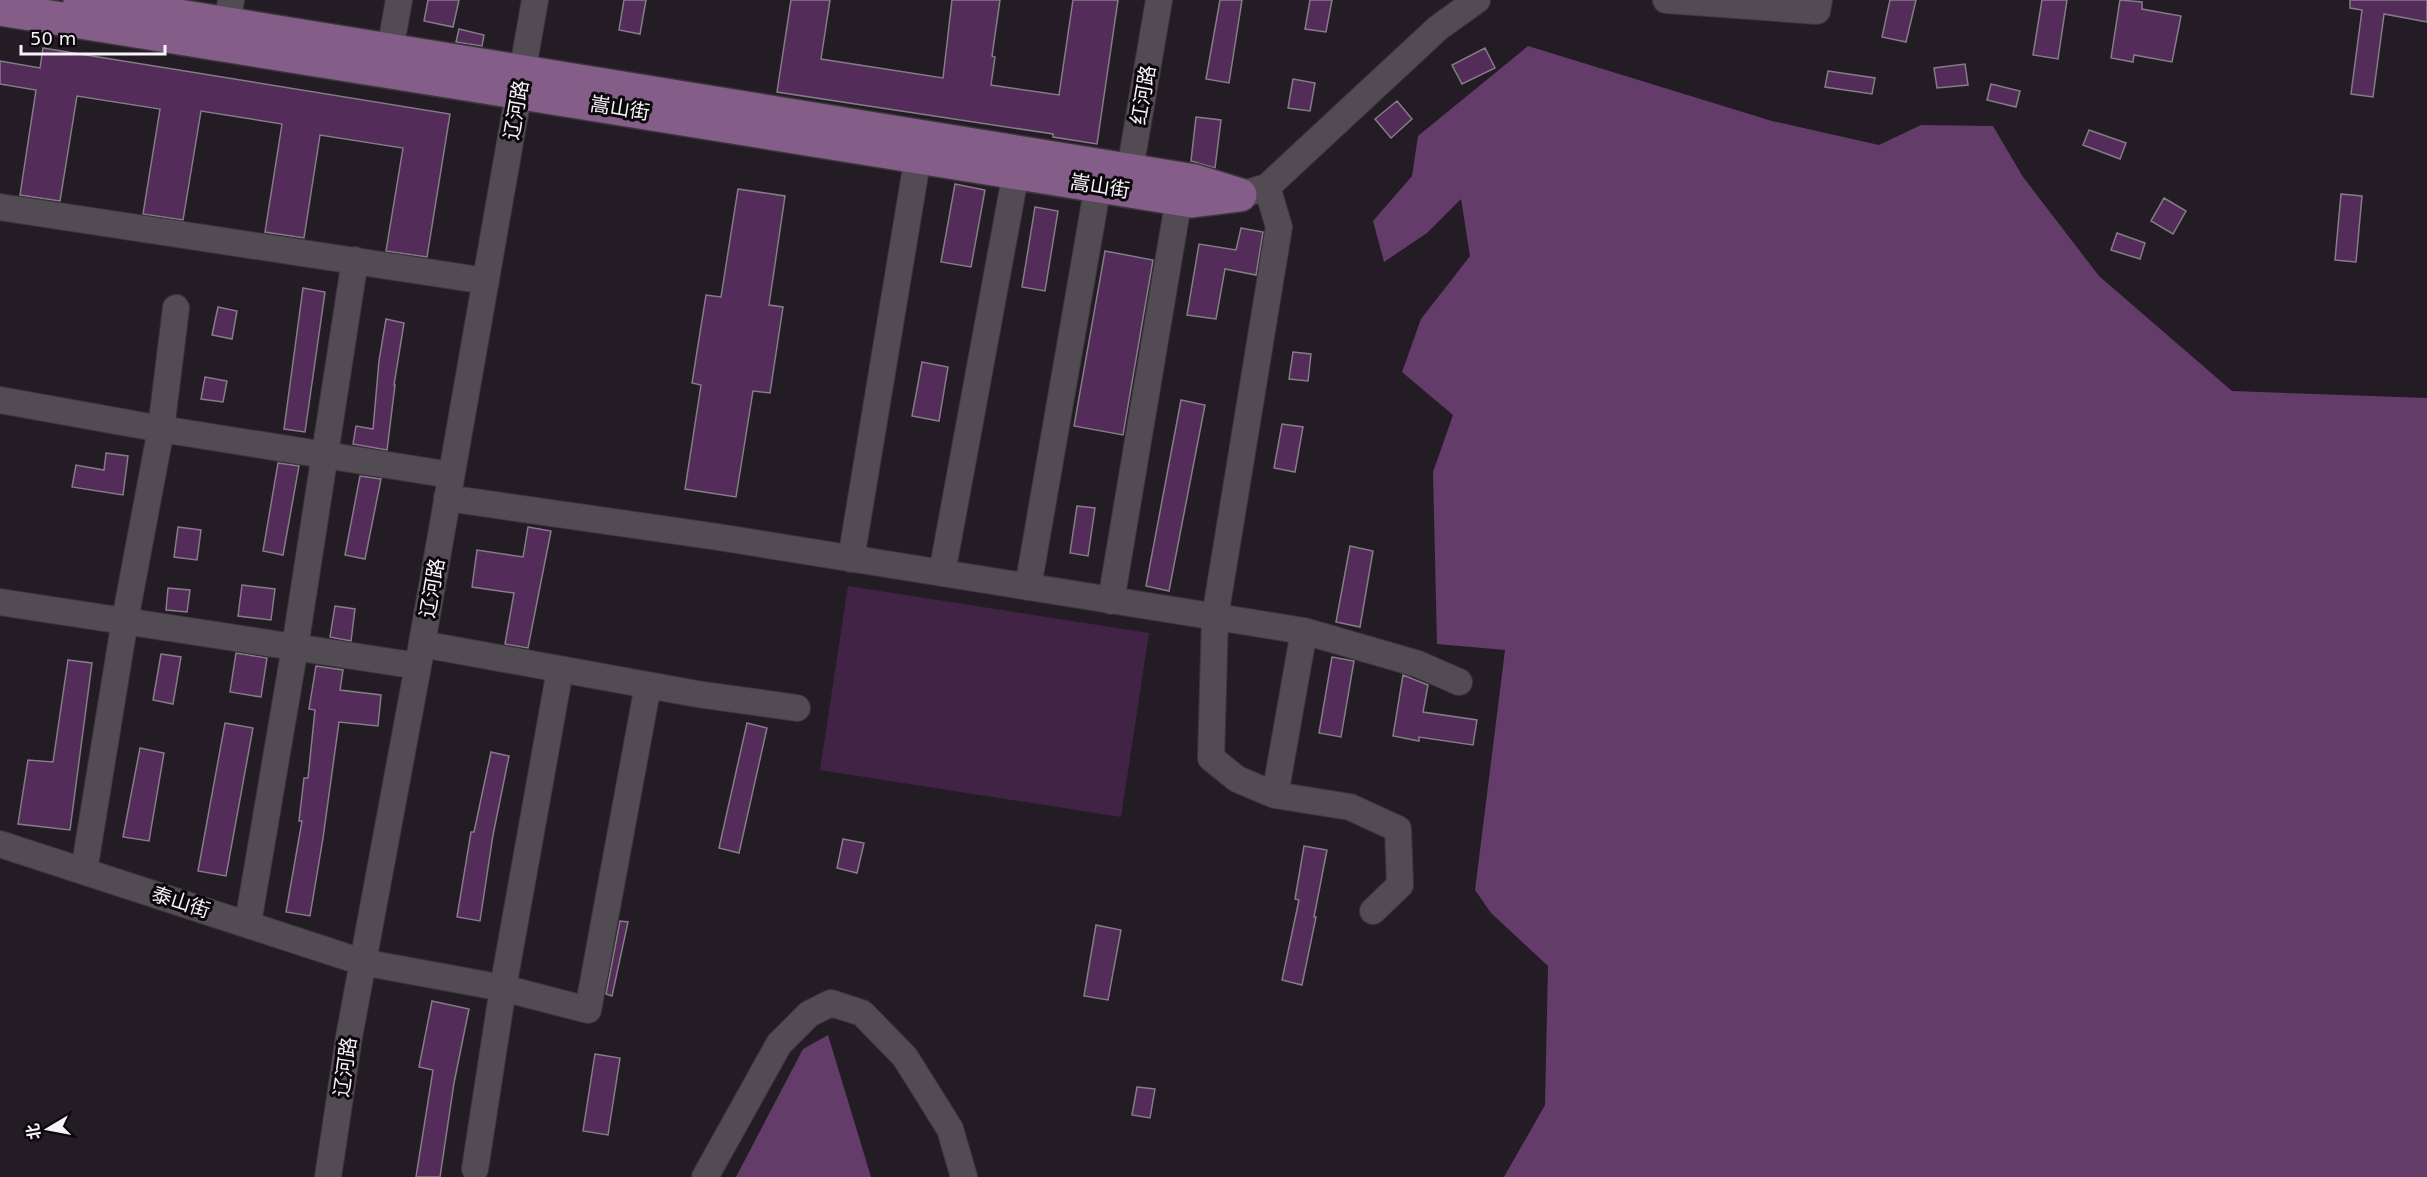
<svg xmlns="http://www.w3.org/2000/svg" width="2427" height="1177" font-family="'DejaVu Sans','Noto Sans SC',sans-serif">
<style>
.green{fill:#412445}
.forest{fill:#643c6a}
.building{fill:#532c59;stroke:#847c86;stroke-width:1.5}
.lines{fill:none;stroke-linecap:round;stroke-linejoin:round}
.minor-casing{stroke:#3c363c;stroke-width:28}
.major-casing{stroke:#3c363c;stroke-width:36}
.minor{stroke:#534b54;stroke-width:26}
.major{stroke:#845e89;stroke-width:33}
.labels{text-anchor:middle;stroke-width:6;stroke-linejoin:round;paint-order:stroke}
.street-label{font-size:20px;fill:#f8f3f9;stroke:#0b080b}
</style>
<rect width="100%" height="100%" fill="#231c24"/>
<path class="green" d="M848 586 1149 633 1121 817 820 770Z"/>
<path class="forest" d="M1528 46 1772 121 1879 145 1921 125 1993 126 2023 177 2099 276 2232 391 2427 398V1177H1504L1545 1105 1548 966 1491 913 1475 890 1505 650 1437 644 1433 472 1453 415 1402 372 1421 319 1470 256 1461 199 1427 233 1384 262 1373 221 1412 176 1418 136Z
M828 1035 871 1177H736L803 1049Z"/>
<path class="building" d="M428 0H459L453 27 424 21Z
M624 0H646L640 34 619 30Z
M791 0H830L821 59 943 78 952 0H1000L992 56 995 57 991 85 1059 95 1073 0H1118L1097 144 1053 137V134L777 92Z
M1220 0H1242L1229 83 1206 79Z
M1310 0H1332L1326 32 1305 29Z
M1890 0H1916L1906 42 1882 37Z
M2042 0H2067L2058 59 2033 55Z
M2120 0 2142 2V9L2181 16 2172 62 2134 55 2133 62 2111 58Z
M2350 0H2427V22L2384 14 2373 97 2351 94 2362 10 2350 8Z
M459 29 484 35 482 46 456 42Z
M43 48 450 114 427 257 386 251 403 148 320 135 304 238 265 232 282 124 201 111 183 220 143 214 160 109 77 96 60 201 20 195 36 90 0 84V61L40 68Z
M1485 48 1495 68 1462 84 1452 65Z
M1965 64 1968 85 1937 88 1934 68Z
M1828 71 1875 78 1872 94 1825 87Z
M1293 79 1315 83 1310 111 1288 108Z
M1991 84 2020 91 2016 107 1987 100Z
M1397 101 1412 119 1391 138 1375 119Z
M1196 117 1221 120 1215 168 1191 161Z
M2089 130 2126 143 2120 159 2083 145Z
M955 184 985 190 971 267 941 262Z
M738 189 785 196 769 305 783 307 770 393 753 391 736 497 685 489 701 385 692 383 706 295 721 297Z
M2341 194 2362 196 2356 262 2335 260Z
M2164 198 2186 211 2173 234 2151 221Z
M1035 207 1058 211 1045 291 1022 287Z
M1241 228 1263 232 1256 275 1225 269 1216 319 1187 315 1199 244 1236 250Z
M2117 233 2145 243 2140 259 2111 250Z
M1105 251 1153 260 1123 435 1074 426Z
M303 288 325 292 305 432 284 429Z
M218 307 237 311 232 339 212 335Z
M386 319 404 323 394 385H395L387 450 353 444 356 426 373 429 379 361Z
M1293 352 1311 354 1308 381 1289 379Z
M922 362 948 367 939 421 912 416Z
M205 377 227 381 223 402 201 399Z
M1181 400 1205 405 1169 591 1146 586Z
M1282 424 1303 427 1295 472 1274 468Z
M106 453 128 456 123 495 72 487 76 465 104 470Z
M278 463 299 466 283 555 263 551Z
M360 476 381 479 365 559 345 555Z
M1077 506 1095 508 1088 556 1070 553Z
M178 527 201 530 197 560 174 557Z
M528 527 551 531 528 648 505 644 514 593 472 587 477 550 523 557Z
M1350 546 1373 551 1360 627 1336 622Z
M242 585 275 589 271 620 238 616Z
M168 588 190 590 187 612 166 610Z
M335 606 355 609 351 641 330 637Z
M236 653 267 658 261 697 230 692Z
M161 654 181 657 173 704 153 700Z
M1332 657 1354 661 1341 737 1319 733Z
M68 660 92 663 70 830 18 824 28 760 53 762Z
M316 666 343 670 340 690 381 695 378 726 339 722 323 838 310 916 286 912 302 821H299L304 778H308L315 710 309 709Z
M1403 675 1428 685 1423 712 1477 720 1473 745 1419 737V741L1393 736Z
M225 723 253 728 226 876 198 871Z
M747 723 767 728 739 853 719 848Z
M140 748 164 753 149 841 123 837Z
M491 752 509 756 493 835 480 921 457 917 471 832H474Z
M843 839 864 843 857 873 837 868Z
M1304 846 1327 850 1314 917H1316L1302 985 1282 980 1299 900 1295 899Z
M620 921 628 922 612 996 606 994Z
M1096 925 1121 930 1108 1000 1084 996Z
M432 1001 469 1009 454 1083 440 1177H416L433 1070 419 1067Z
M595 1054 620 1058 608 1135 583 1131Z
M1137 1087 1155 1089 1150 1118 1132 1115Z"/>
<g class="lines">
<defs>
<path id="minor" d="M1666 0 1817 11 1819 0
M227 24 231 0
M390 50 399 0
M1127 187 1159 0
M1267 187 1279 227 1215 617 1211 758 1237 779 1275 795 1350 807 1398 829 1400 885 1373 911
M1250 192 1267 187 1438 28 1477 0
M0 207 486 281
M0 400 161 429 451 475
M447 498 718 537 1304 631 1275 795
M851 559 918 156
M942 573 1016 172
M1028 587 1098 185
M1111 601 1179 198
M0 602 418 666
M1304 631 1418 664 1459 682
M422 644 697 694 797 708
M0 844 362 962 503 988 588 1010 648 685
M84 871 125 620 161 429 176 308
M248 923 295 647 355 260
M475 1169 503 988 560 670
M328 1177 349 1037 418 666 535 0
M705 1177 779 1044 809 1014 831 1003 862 1013 905 1057 950 1129 964 1177"/>
<path id="major" d="M0 9 1192 201 1240 195 1195 181 80 0"/>
</defs>
<use href="#minor" class="minor-casing"/>
<use href="#major" class="major-casing"/>
<use href="#minor" class="minor"/>
<use href="#major" class="major"/>
</g>
<g class="labels">
<g class="street-label">
<text transform="translate(1143 95) rotate(-80)" y="7">红河路</text>
<text transform="translate(620 108) rotate(9)" y="7">嵩山街</text>
<text transform="translate(516 110) rotate(-80)" y="7">辽河路</text>
<text transform="translate(1100 186) rotate(9)" y="7">嵩山街</text>
<text transform="translate(432 588) rotate(-80)" y="7">辽河路</text>
<text transform="translate(181 902) rotate(18)" y="7">泰山街</text>
<text transform="translate(345 1067) rotate(-82)" y="7">辽河路</text>
</g>
</g>
<g transform="translate(48 1129) rotate(260)" stroke="#0b080b" stroke-width="4.5" paint-order="stroke">
<path d="M0-4.5L10 22L0 15L-10 22Z" fill="#f8f3f9"/>
<text y="-9" font-size="16" font-weight="bold" text-anchor="middle" fill="#f8f3f9">北</text>
</g>
<path d="M21 45v9h144v-9" fill="none" stroke="#f8f3f9" stroke-width="3"/>
<text x="30" y="45" font-size="18" fill="#f8f3f9" stroke="#0b080b" stroke-width="4.5" paint-order="stroke">50 m</text>
</svg>
